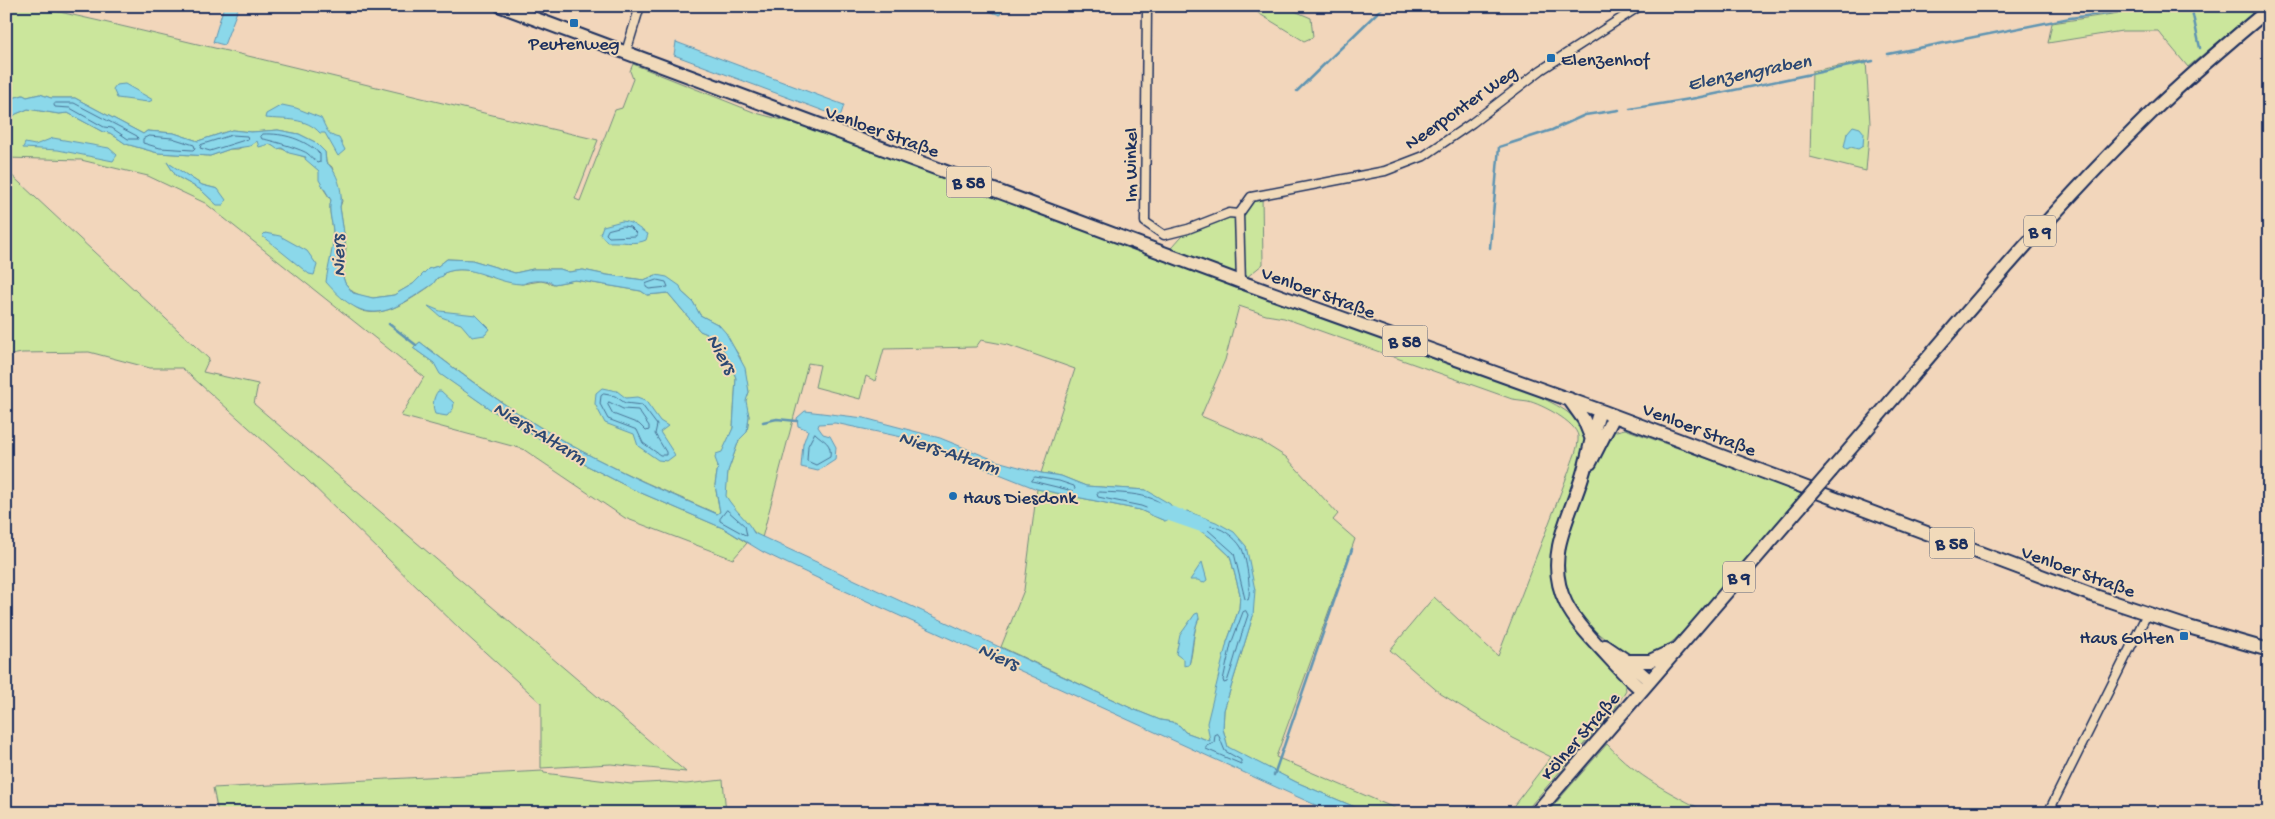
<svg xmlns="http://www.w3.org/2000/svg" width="2275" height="819" font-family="'Gochi Hand',sans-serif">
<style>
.green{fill:#cbe69c;stroke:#738a7d;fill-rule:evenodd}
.water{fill:#8bd8ea;stroke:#5e94b2}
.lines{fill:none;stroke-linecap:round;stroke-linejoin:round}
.shore{stroke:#487396;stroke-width:1}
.stream{stroke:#5e94b2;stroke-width:2.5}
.river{stroke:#8bd8ea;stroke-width:15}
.street-casing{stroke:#1b2f5e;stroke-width:11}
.primary-casing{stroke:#1b2f5e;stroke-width:16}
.street{stroke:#f1daba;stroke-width:8}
.primary{stroke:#f1daba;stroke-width:12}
.primary-bridge-casing{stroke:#1b2f5e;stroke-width:16;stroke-linecap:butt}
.primary-bridge{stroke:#f1daba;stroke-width:12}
.poi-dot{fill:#1f6fb2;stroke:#f1daba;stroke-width:2}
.labels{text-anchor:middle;stroke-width:4;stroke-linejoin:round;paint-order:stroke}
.shield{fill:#f1daba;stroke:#5b627a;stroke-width:1}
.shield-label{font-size:18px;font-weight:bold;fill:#1b2f5e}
.poi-label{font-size:19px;fill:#1b2f5e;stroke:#f1daba;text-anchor:start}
.street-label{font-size:19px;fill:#1b2f5e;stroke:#f1daba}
.water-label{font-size:20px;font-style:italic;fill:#2c4873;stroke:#f1daba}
</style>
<rect width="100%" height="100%" fill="#f2d6bb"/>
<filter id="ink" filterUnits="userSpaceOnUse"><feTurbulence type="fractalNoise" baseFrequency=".02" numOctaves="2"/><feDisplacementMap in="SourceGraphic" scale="10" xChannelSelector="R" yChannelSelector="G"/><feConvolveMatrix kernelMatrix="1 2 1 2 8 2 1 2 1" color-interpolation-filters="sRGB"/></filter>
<g filter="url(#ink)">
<path class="green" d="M6 6H33C222 48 409 96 598 140L575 199 580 201 615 110 622 108 633 79 630 71 633 64 756 113 860 141 1535 388 1533 393C1558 407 1587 415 1584 448L1551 573C1554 591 1560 608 1570 623L1623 679 1626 690 1616 707 1524 813H1508L1551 757 1513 738 1441 694 1390 650 1434 597 1498 656 1569 471C1572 460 1579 448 1578 436 1576 422 1541 404 1528 401 1523 400 1517 400 1512 399L1284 318 1266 315 1239 306 1225 360 1201 416 1262 442 1286 457 1338 514 1333 520 1355 539 1276 757 1406 813H1369L1296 782 1228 748 1223 729 1224 710 1253 616 1246 546 1201 517 1187 511 1184 520 1210 537 1230 556 1240 594 1239 609 1227 642 1210 741 1185 732 1180 726 1172 722 1160 720 1135 710 1001 647 1024 590 1037 489 1140 510 1165 521 1146 490 1086 486 1061 476 1041 473 1075 369 1008 345 981 340 976 347 884 349 875 381 866 376 860 399 815 387 820 365 808 363 762 538C752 533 732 507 725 496L728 471 739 440 747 432 749 416 745 401 749 392 740 357 719 325 700 315 693 302 682 292 656 275 644 280 607 275 583 270 569 272 560 269H533L515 273 472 260 447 259 438 266 428 269 413 284 394 295 373 298 362 296 353 292 345 283 342 274 346 248 340 207 342 201 332 167 326 162 325 152 315 142 299 134 278 130 251 132 232 130 198 141 174 133 147 131 143 134 75 98H51L40 94 27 97 23 95 6 100ZM1199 618C1192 634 1194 649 1189 665L1177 648 1180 641Z
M1251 6H1283L1311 18 1313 37 1304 41 1258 13Z
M2166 6H2261L2188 67 2158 31H2122L2048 43 2052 23Z
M1866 61 1870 123 1866 171 1810 157 1812 71Z
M28 109 59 114 68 113 103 132 110 133 126 144 158 153 210 156 230 149H238L257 140 307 158 319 171 323 188 331 200C328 212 332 220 333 231 334 243 333 259 328 270 333 278 349 303 355 307 378 323 410 300 429 287 436 282 439 273 450 271 460 268 468 271 479 271L484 275 522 284 541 281 554 284 575 280 641 291 647 295 668 293 700 331 717 338 730 362 736 378 733 428 718 466 715 485 720 512 717 514C680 497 642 482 605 463 539 431 478 387 420 342L413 348 434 363 441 374 490 409 559 451 632 489 725 529 747 543 733 559 625 518 523 449 401 416 424 377 205 203 148 176 81 160 6 158V123L16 114ZM168 163 202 185 218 189 217 205 201 190 176 176Z
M6 170 209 359 203 372 258 384 254 404 686 772 611 764 541 768V703L463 632 304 477 182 368H150L89 352 22 353 6 356Z
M1262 195 1263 264 1241 282 1166 254 1188 229 1229 213 1239 214 1251 197Z
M1625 429 1802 493C1774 526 1746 559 1718 591 1702 610 1675 645 1653 655 1636 662 1620 650 1608 641 1550 600 1558 560 1580 501 1589 477 1598 453 1612 432Z
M1607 744C1638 778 1669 792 1708 813H1547Z
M543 771 544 773 631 784 664 782 686 784 723 780 726 813H218L213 788Z"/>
<path class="water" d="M224 6H239L224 45 213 42Z
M975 6H1003L1000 15Z
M676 42 844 105 840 117 674 55Z
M125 84 153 100 148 102 117 98 113 89 116 85Z
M40 94 51 98H75L143 134 147 131 174 133 198 141 232 130 251 132 278 130 299 134 315 142 325 152 326 162C337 171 344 192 340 207L345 240 342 274 345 283 353 293 373 298 394 295 413 284 428 269 438 266 447 259 472 260 515 273 533 269H560L569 272 583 270 607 275 644 280 656 275 667 277 680 286 682 292 693 302 700 315 719 325 726 333 745 368 749 392 746 401 749 416 747 432 739 440 728 471 726 496C734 510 747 519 754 533L1135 710 1160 720 1172 722 1180 726 1185 732 1210 741 1207 723 1227 642 1239 609 1240 594 1230 556 1210 537 1184 521 1186 511 1216 522 1234 532 1246 546 1255 590 1253 616 1224 710 1223 729 1228 747 1296 782 1369 813H1333L834 586 763 552 725 529 632 489 559 451 490 409 440 374 434 363 413 348 420 342C477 387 539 431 605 463 641 482 680 498 717 514L720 512 715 485 718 466 715 458 716 454 722 452 733 428 736 378 730 362 717 338 700 331 668 293 647 295 641 291 575 280 554 284 551 282C544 281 536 280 528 282 524 283 525 284 521 284 493 283 472 262 444 273L443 276 437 278 433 284C388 314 367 329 326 282 328 265 334 249 333 231 332 220 328 212 331 200L319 180V171L305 159 306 157 289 153 282 148 277 149 270 144 259 147 257 141 250 146 230 149 210 156 158 153 126 144 110 133 103 132 68 113 59 114 28 109 16 114 6 123V100L23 95 27 97Z
M282 105 296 108 321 118C326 127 327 136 339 138L345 150 338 156 325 133H320C306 117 285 120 265 118L266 114Z
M1853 126 1860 128 1864 133 1863 146 1858 149 1851 147 1847 149 1844 147 1847 133Z
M53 138 109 148 117 155 113 161 58 150 23 148 25 143 35 145Z
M167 162 202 185 218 189 226 200 223 205H217L201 190 176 176Z
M622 221C634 222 638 229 648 234L646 240C636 245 620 241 607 242L600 234 603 226Z
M265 233 280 236 307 251 317 265 314 275 309 274 262 236Z
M428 306 440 311 476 315 490 329 485 335 472 337 461 324 441 317Z
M602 388 617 391 626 398 637 397 645 400 660 421 668 426 660 432 675 455 667 461 658 460 638 446 634 434 605 423 595 404 596 393Z
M438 391H441L454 403 453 409 447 416 435 414C432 407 433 397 438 391Z
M805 411 864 418 940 438 997 461 1041 473 1061 476 1086 486 1146 490 1170 504 1174 510 1172 518 1165 521 1140 510 1037 489 911 439 835 423 819 424 818 427 823 434 830 436 836 447 835 460 818 471 801 467 803 444 808 430 798 426 797 418Z
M1202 562 1207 580 1203 583 1198 580H1190Z
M1198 613 1199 618C1192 633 1193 649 1189 665L1184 666V660L1176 654 1180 635 1195 614Z"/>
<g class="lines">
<path class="shore" d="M56 103H74L137 136 138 139H128L112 128 104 127 70 108 55 107 54 105Z
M263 134C284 133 304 139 320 154V162L317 163C314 160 311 156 308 154 305 150 267 139 262 139L261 137Z
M232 135 247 136 248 139 210 151 200 148 201 145Z
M149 136 172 138 194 145 195 148 193 150 160 148 143 143V139Z
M623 226 630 227 636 233V236L609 237 606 234 608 230Z
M657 280 666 282 668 287 649 289 646 287V284Z
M604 394 615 396 625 403 642 405 657 425 655 434 666 452V455H660L643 443 637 430 608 419 600 404 601 396Z
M609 402 623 409 638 410 649 426V430L646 431 639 424 613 414 608 405Z
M815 433C824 442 832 442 830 457L816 465 807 461 808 446Z
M1035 477 1059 481 1074 486 1075 489 1073 491 1032 481Z
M1099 492C1116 493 1161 492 1168 512L1165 515 1141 506 1098 497 1097 494Z
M727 510 745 526 747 536 720 521V519Z
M1209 526C1220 526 1235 537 1241 547 1246 555 1252 592 1248 600L1245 599 1234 553 1208 530Z
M1246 611 1248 615C1240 637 1235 659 1227 682L1224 683 1223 680 1231 644 1243 612Z
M1218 734 1225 751 1241 760V764L1206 749V746L1214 743 1215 735Z"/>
<path class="stream" d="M2191 6 2200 48
M1888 54 2070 18 2159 6
M1297 91 1384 6
M1630 109 1696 98 1873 61
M1490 248 1499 147 1552 130 1585 115 1619 110
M389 324 416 345
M763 422 777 419 797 421
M1274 775 1352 549"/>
<path class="river" d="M1154 508 1203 525"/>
<defs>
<path id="street" d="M1147 6 1145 222 1164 235 1188 229 1229 213 1239 214
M626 52 640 6
M1241 282 1239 214 1251 197 1385 171 1424 156 1472 123 1541 70 1640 6
M2048 813 2147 614"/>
<path id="primary" d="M501 6 1241 282 1604 412 2092 595 2185 626 2269 650
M1569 399 1584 420 1591 437
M1600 411C1592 432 1589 455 1582 477 1575 500 1564 522 1559 546 1550 592 1572 618 1602 650 1615 664 1627 678 1642 690
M1590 463 1614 416
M1831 471C1935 351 2036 226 2150 114 2188 77 2228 43 2269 9
M1605 646 1627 661 1650 681
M1627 661H1650L1674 650
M1536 813 1800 507"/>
</defs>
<use href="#street" class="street-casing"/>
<use href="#primary" class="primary-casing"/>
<use href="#street" class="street"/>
<use href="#primary" class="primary"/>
<defs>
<path id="primary-bridge" d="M1800 507 1831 471"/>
</defs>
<use href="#primary-bridge" class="primary-bridge-casing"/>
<use href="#primary-bridge" class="primary-bridge"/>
</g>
</g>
<g class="poi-dot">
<rect x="569" y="18" width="10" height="10" rx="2.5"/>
<rect x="1546" y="53" width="10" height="10" rx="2.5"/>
<circle cx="953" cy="496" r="5"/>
<rect x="2179" y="631" width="10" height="10" rx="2.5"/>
</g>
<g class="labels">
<g class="shield">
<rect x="946.5" y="166.5" width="45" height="31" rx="4"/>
<rect x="2024" y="215.5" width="32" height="31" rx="4"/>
<rect x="1382.5" y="325.5" width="45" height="31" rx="4"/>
<rect x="1929.5" y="527.5" width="45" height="31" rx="4"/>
<rect x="1723" y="561.5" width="32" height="31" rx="4"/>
</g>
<g class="shield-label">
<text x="969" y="188">B 58</text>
<text x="2040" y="237">B 9</text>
<text x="1405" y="347">B 58</text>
<text x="1952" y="549">B 58</text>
<text x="1739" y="583">B 9</text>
</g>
<g class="poi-label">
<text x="574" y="49" text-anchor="middle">Peutenweg</text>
<text x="1561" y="65">Elenzenhof</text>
<text x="963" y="503">Haus Diesdonk</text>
<text x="2174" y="643" text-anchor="end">Haus Golten</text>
</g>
<g class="street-label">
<text transform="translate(1460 106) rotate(-35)" y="7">Neerponter Weg</text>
<text transform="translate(883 130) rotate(20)" y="7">Venloer Straße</text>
<text transform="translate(1129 165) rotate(-90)" y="7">Im Winkel</text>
<text transform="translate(1319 291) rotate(20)" y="7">Venloer Straße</text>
<text transform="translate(1700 428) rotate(21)" y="7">Venloer Straße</text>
<text transform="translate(2079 570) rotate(20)" y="7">Venloer Straße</text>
<text transform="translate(1579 735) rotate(-49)" y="7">Kölner Straße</text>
</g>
<g class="water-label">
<text transform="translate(1749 71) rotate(-11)" y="7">Elenzengraben</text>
<text transform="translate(337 256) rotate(-92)" y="7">Niers</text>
<text transform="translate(723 353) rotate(60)" y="7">Niers</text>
<text transform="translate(541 432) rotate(31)" y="7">Niers-Altarm</text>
<text transform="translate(950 451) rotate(18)" y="7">Niers-Altarm</text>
<text transform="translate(999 655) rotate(24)" y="7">Niers</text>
</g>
</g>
<rect width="2275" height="819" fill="none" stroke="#f1daba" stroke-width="25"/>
<rect x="12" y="12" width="2250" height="794" fill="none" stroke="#1b2f5e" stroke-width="2" filter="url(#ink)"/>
</svg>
